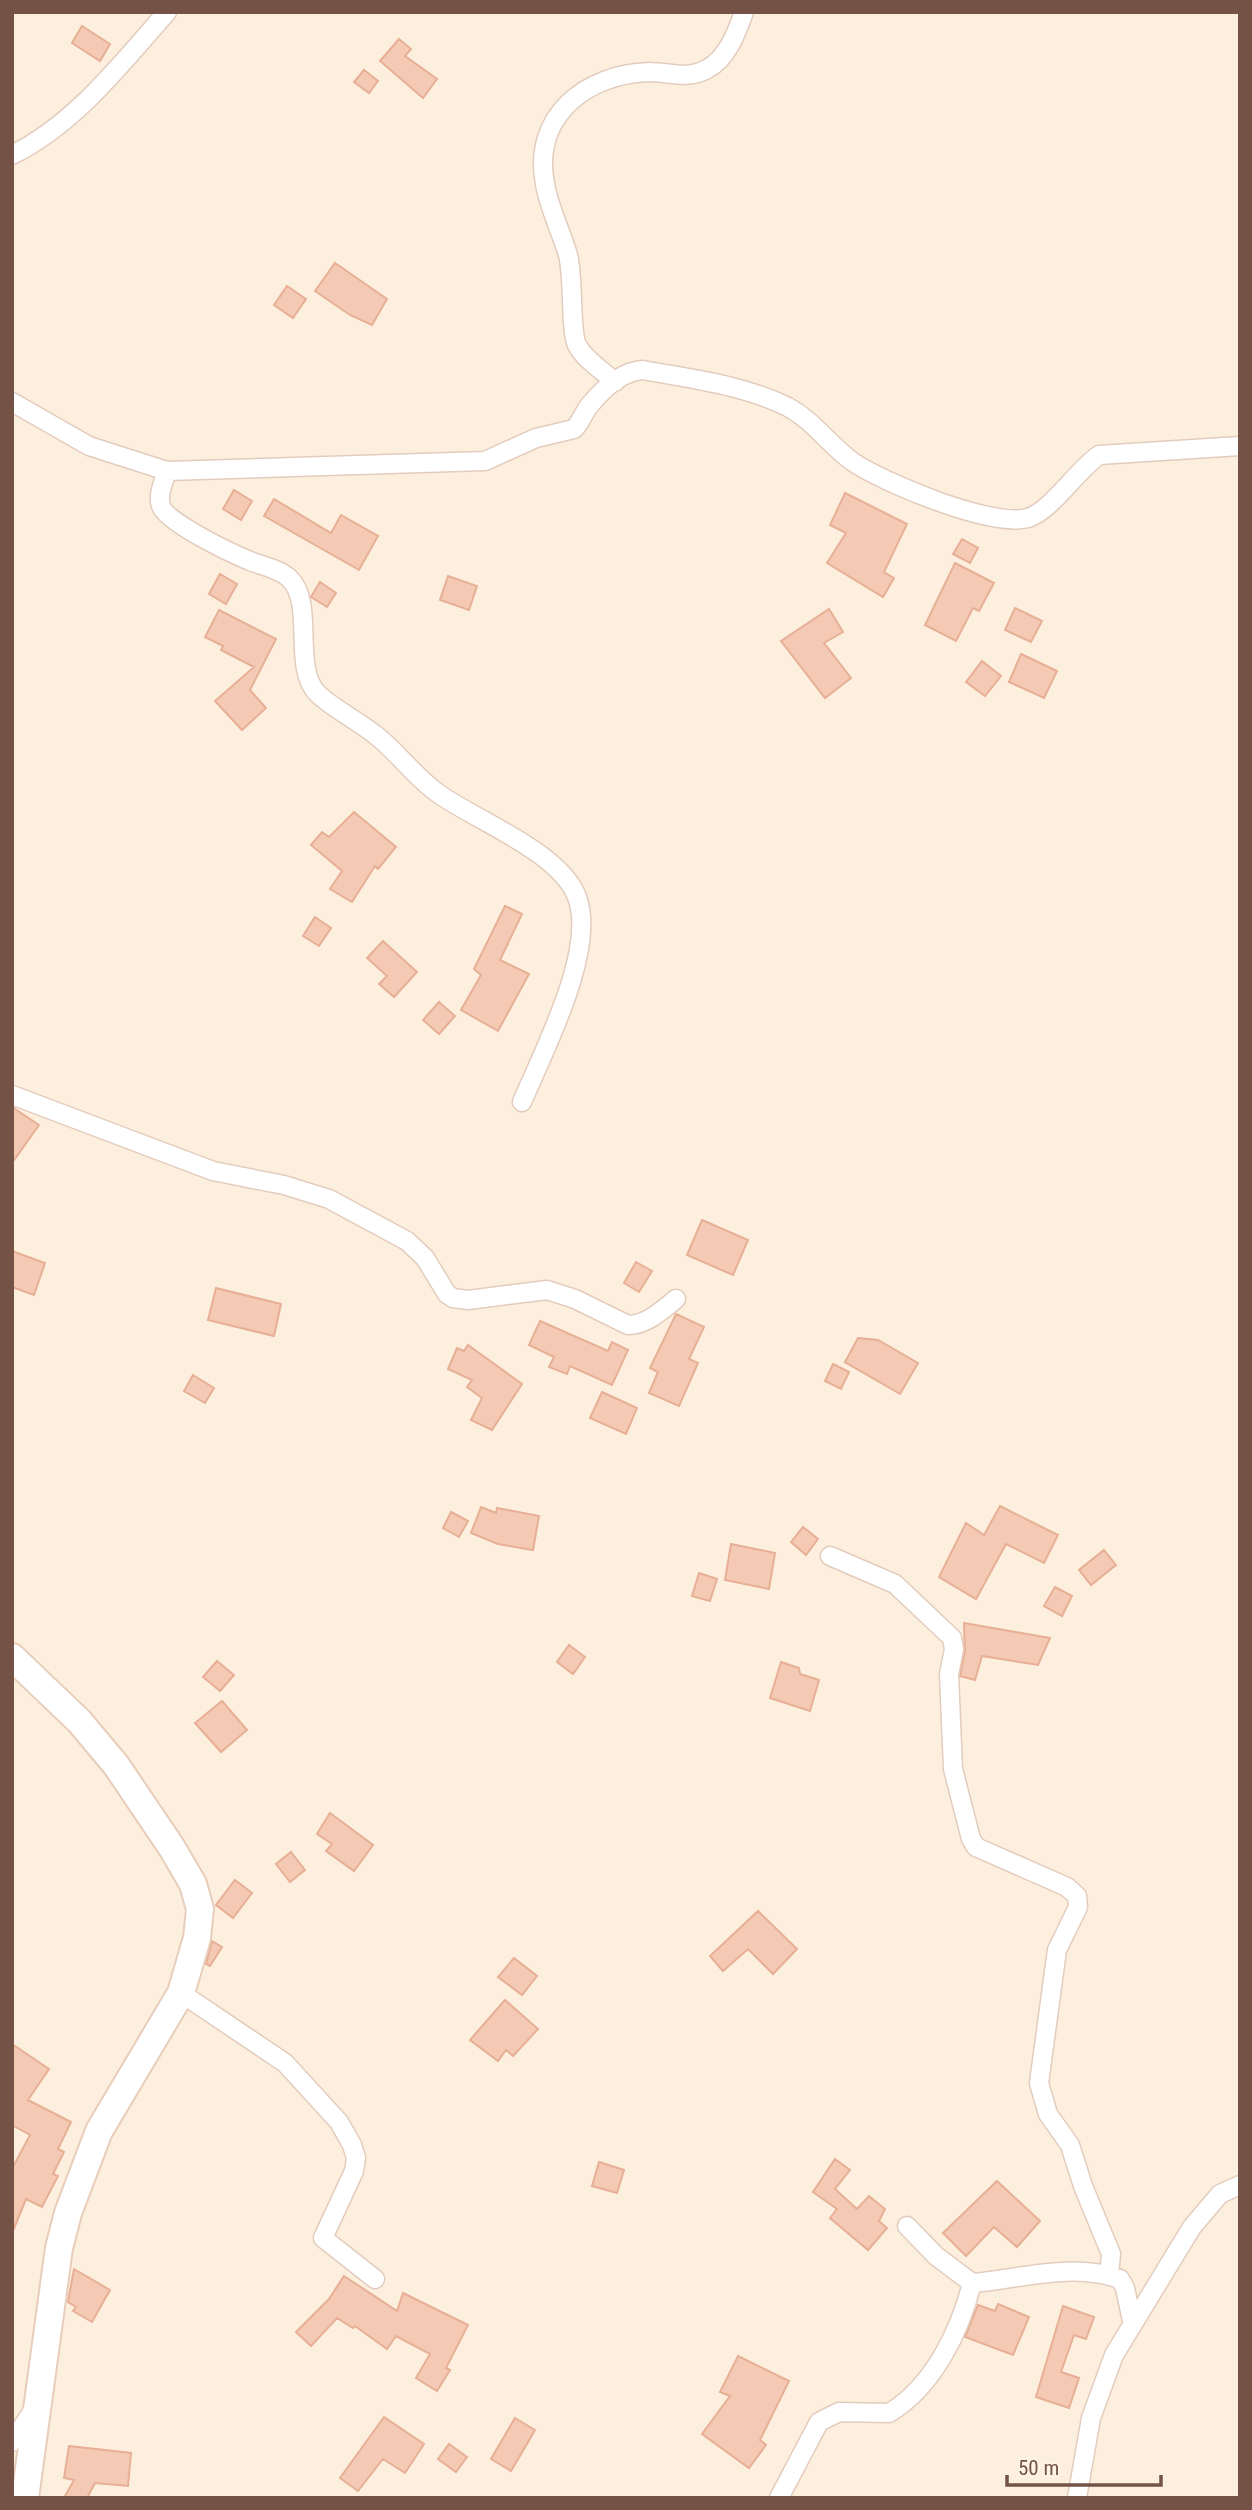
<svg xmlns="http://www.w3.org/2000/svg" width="1252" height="2510" font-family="'Roboto Condensed',sans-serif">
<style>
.building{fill:#f4cab5;stroke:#e7af95;stroke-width:2}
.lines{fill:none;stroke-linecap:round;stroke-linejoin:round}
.street-casing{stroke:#e3ccbd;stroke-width:21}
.secondary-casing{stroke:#e8cdba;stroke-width:30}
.street{stroke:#fff;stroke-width:18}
.secondary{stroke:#fff;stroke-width:26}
</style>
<rect width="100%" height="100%" fill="#fdefde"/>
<path class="building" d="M82 26 110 44 100 61 72 43Z
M399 39 411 49 405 56 437 79 423 98 380 61Z
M364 70 378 81 369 93 354 82Z
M335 263 387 299 372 325 350 315 315 291Z
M287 286 306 299 293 318 274 305Z
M234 490 252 501 241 520 223 509Z
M845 493 907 524 884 572 894 578 883 597 827 563 846 533 830 525Z
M274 499 331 533 341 515 378 536 359 570 264 516Z
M962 539 978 548 970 563 953 554Z
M955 563 994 583 979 611 973 608 956 641 925 625Z
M220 574 237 584 226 604 209 594Z
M448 576 477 586 469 610 440 600Z
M320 582 336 593 327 607 311 597Z
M1015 608 1042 621 1031 642 1005 630Z
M829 609 843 632 824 643 851 678 825 698 781 641Z
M219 610 276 639 250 690 266 708 242 730 215 701 254 667 221 650 223 646 205 637Z
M1021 654 1057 671 1044 698 1009 682Z
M982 661 1001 676 985 696 966 682Z
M354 812 396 847 378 869 375 866 352 902 330 889 342 871 311 845 322 832 329 837Z
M505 906 522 914 500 960 529 974 498 1031 461 1010 481 975 474 969Z
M315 917 331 928 319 946 303 936Z
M383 941 417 972 394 997 379 984 387 976 367 958Z
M439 1002 455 1016 439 1034 423 1020Z
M12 1107 39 1125 12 1163Z
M702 1220 748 1240 733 1275 687 1255Z
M12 1251 45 1263 34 1295 12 1287Z
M636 1262 652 1271 639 1292 624 1283Z
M216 1288 281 1304 274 1336 208 1320Z
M676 1314 704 1327 689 1359 698 1363 679 1406 649 1393 658 1372 650 1368Z
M540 1321 608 1351 612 1342 628 1350 612 1385 570 1366 567 1374 549 1367 554 1357 529 1345Z
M858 1338 878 1340 918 1363 900 1394 845 1362Z
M468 1345 522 1384 492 1430 471 1420 482 1398 467 1387 472 1380 448 1369 457 1348 464 1351Z
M833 1364 849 1372 841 1389 825 1381Z
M193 1375 214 1388 205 1403 184 1391Z
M602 1392 637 1408 626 1434 590 1418Z
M1000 1506 1058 1535 1044 1563 1006 1544 976 1599 939 1577 966 1523 984 1535Z
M481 1507 496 1513 497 1508 539 1516 533 1550 498 1544 471 1533Z
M451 1512 468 1521 459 1537 443 1528Z
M803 1527 818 1539 806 1555 791 1542Z
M731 1544 775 1553 769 1589 725 1580Z
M1104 1550 1116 1565 1091 1585 1079 1570Z
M699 1573 717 1579 710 1601 692 1596Z
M1055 1587 1072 1596 1062 1616 1044 1606Z
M964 1623 1004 1630 1050 1638 1038 1665 982 1656 975 1680 960 1676 965 1651Z
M569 1645 585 1657 573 1674 557 1662Z
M217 1661 234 1675 220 1691 203 1677Z
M781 1662 799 1668 800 1674 819 1680 810 1711 770 1698Z
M222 1701 247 1730 221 1752 195 1723Z
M330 1813 373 1845 354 1871 326 1851 332 1844 317 1834Z
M291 1852 305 1870 290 1882 276 1864Z
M235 1880 252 1893 233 1918 216 1905Z
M758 1911 797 1949 773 1974 748 1949 723 1971 710 1956Z
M212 1941 222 1947 210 1966 206 1964Z
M514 1958 537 1976 522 1995 498 1977Z
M505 2000 538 2029 513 2056 506 2050 498 2061 470 2040Z
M12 2044 49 2069 28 2100 71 2122 58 2149 64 2152 53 2174 58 2176 42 2207 26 2199 13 2231 12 2169 30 2135 12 2125Z
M835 2159 850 2170 835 2189 857 2209 869 2196 885 2209 879 2221 887 2228 868 2250 830 2218 837 2209 813 2192Z
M599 2162 624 2170 617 2193 592 2186Z
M997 2181 1040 2221 1017 2247 994 2227 966 2256 943 2233Z
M74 2269 110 2290 92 2322 73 2311 76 2307 68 2302Z
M344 2276 397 2311 403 2293 468 2325 446 2368 450 2370 437 2391 416 2378 430 2354 396 2336 387 2349 355 2326 353 2328 337 2318 311 2346 296 2332 329 2299Z
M998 2304 1029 2317 1013 2355 965 2337 978 2305 995 2311Z
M1063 2306 1094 2317 1086 2339 1074 2335 1061 2372 1079 2378 1069 2408 1036 2397Z
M738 2356 789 2381 760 2440 766 2445 749 2468 702 2434 730 2396 720 2392Z
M384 2417 424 2444 405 2473 383 2459 358 2491 340 2478Z
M515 2418 535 2430 511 2471 491 2459Z
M449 2444 467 2457 456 2472 438 2459Z
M69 2446 131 2453 128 2486 95 2483 87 2498H64L74 2480 64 2478Z"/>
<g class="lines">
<defs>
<path id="street" d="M12 155C75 124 121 64 167 12
M615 382C603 371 584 359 577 345 570 331 574 278 568 255 561 231 549 208 545 184 532 116 586 74 649 72 670 72 687 80 707 69 727 59 737 32 744 12
M12 402 89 446 167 471 485 461 536 438 574 429C581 422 583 414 589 406 602 390 622 371 643 370 691 379 744 385 788 407 814 421 829 445 853 462 884 483 992 528 1028 518 1052 510 1076 471 1099 455L1240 446
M167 471C164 481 157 495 161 506 167 523 233 554 250 561 263 566 279 569 289 578 316 603 291 668 318 694 335 710 359 721 378 737 400 755 416 778 439 794 477 821 560 852 577 897 597 950 543 1052 522 1102
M12 1095 213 1171 284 1185 329 1199 407 1241 425 1258 447 1294 453 1298 468 1300 547 1290 575 1299 628 1325C647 1325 662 1310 676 1299
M830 1556 895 1584 952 1638 954 1649 949 1674 953 1769 971 1839 976 1847 1067 1887 1077 1896 1078 1907 1057 1950 1039 2083 1048 2114 1070 2145 1083 2186 1111 2254 1109 2275
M181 1993 285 2063 339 2122 352 2145 356 2158 354 2171 323 2238 375 2279
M907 2226 936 2256 972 2283C1020 2279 1072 2262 1120 2279L1125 2288 1132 2321
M12 2442 34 2409
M779 2498 819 2422 839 2412 889 2413C933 2387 960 2331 972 2283
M1077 2498 1091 2418 1114 2355 1192 2227 1220 2194 1240 2185"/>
<path id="secondary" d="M12 1657 79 1721 116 1765 172 1848 193 1884 200 1909 197 1938 181 1993 99 2131 68 2213 59 2248 25 2498"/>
</defs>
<use href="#street" class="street-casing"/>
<use href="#secondary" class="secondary-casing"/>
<use href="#street" class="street"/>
<use href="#secondary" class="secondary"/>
</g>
<rect width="1252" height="2510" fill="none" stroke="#745346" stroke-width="28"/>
<path d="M1007 2475v10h154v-10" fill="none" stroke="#745346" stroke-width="3.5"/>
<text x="1018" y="2475" font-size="21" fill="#745346" stroke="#fff3e5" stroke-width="5" paint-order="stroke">50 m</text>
</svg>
